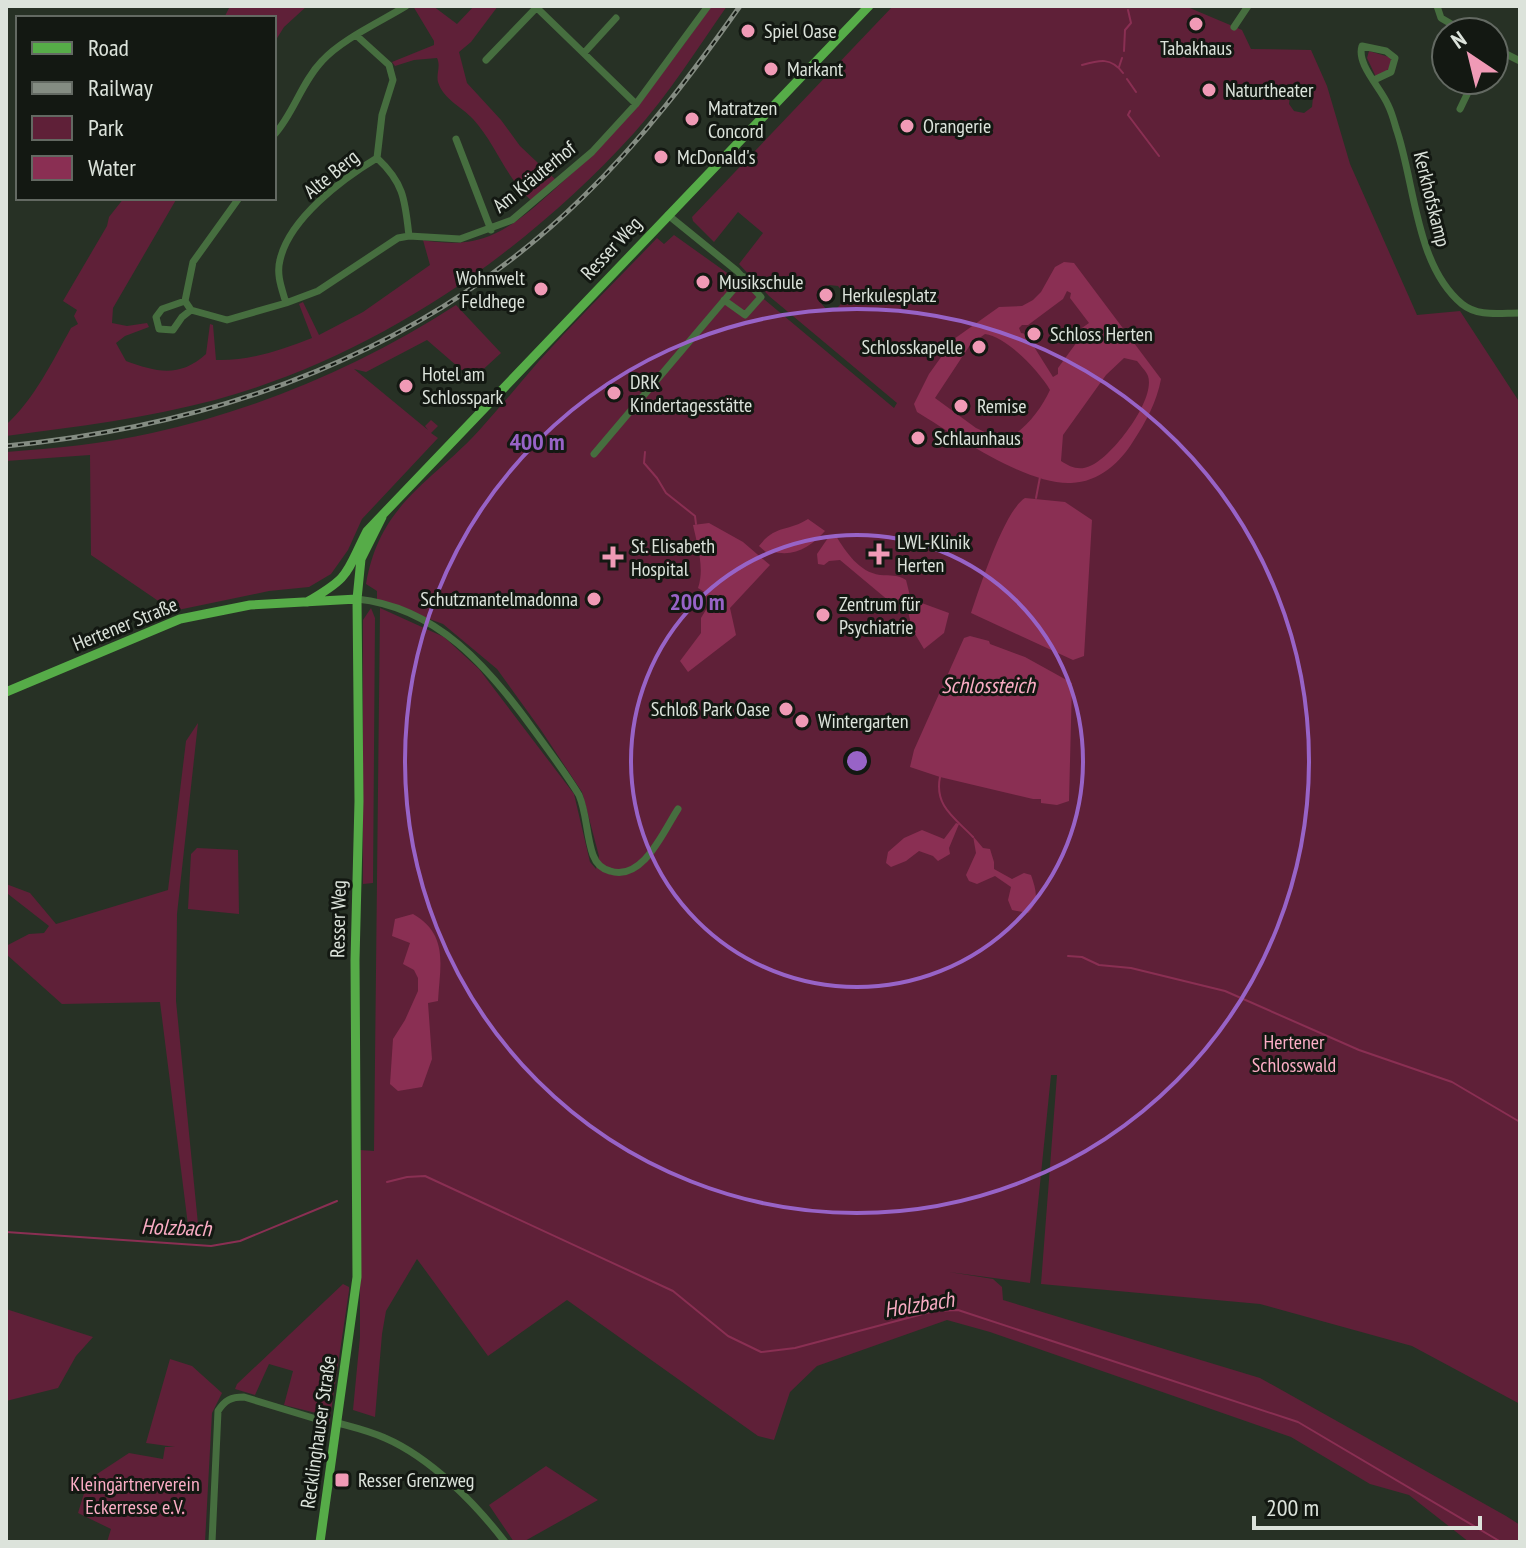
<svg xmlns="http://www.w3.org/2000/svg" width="1526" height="1548" font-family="'PT Sans Narrow',sans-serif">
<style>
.green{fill:#5f2038;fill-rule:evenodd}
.water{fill:#8a2f53;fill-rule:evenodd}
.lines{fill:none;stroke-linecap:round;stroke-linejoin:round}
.stream{stroke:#8a2f53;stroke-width:2}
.minor{stroke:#466e3f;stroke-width:7}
.major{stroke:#56ac48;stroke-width:9}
.rail-casing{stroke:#848c82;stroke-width:5}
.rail{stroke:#131812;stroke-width:2;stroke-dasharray:6;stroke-linecap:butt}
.ring{fill:none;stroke:#9863c7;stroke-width:4}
.poi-dot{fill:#f09ab6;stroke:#131812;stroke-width:3}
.labels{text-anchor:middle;stroke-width:6;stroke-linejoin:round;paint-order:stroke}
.poi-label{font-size:20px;fill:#dce3db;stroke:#131812;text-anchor:start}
.street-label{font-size:20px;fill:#dce3db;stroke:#131812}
.park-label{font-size:20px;fill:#fbadc5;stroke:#131812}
.water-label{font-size:22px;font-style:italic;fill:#faacc4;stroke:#131812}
.centre{fill:#9863c7;stroke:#131812;stroke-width:4}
.ring-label{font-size:24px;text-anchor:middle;font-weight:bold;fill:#9863c7;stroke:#131812;stroke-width:6;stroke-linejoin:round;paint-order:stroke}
</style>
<rect width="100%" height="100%" fill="#273125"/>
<path class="green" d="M230 6H307L284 27 274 43V18H224Z
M413 6H433L457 24 474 6H498L471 42 459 52 467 83 501 120 520 146 556 180 532 201C506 179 496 144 473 119 462 107 443 99 438 82 436 74 441 66 437 58L414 60 395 66 392 62 434 45V41Z
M711 6H727C697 49 669 94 634 133 523 255 376 356 215 400 146 418 76 427 6 436V425C35 398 52 362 71 328L78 324 74 316 77 310 63 301 107 226 109 217 124 198H177L113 308 112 323 127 326 147 323 149 327 125 336 116 343 126 361C156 372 180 378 206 354L210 324 213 325 216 360C250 361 281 350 312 338L299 304 303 302 319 335 363 312 430 265 423 240C447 244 471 245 494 234 518 223 538 204 557 187 618 133 665 73 711 6Z
M893 6H1185L1242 30 1251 49 1311 50 1327 86 1350 164 1417 315 1460 311 1520 403V1404L1412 1346 1260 1304 1041 1284 1057 1075H1051L1030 1283 949 1272 993 1279 1002 1287 1003 1300 1260 1378 1506 1516 1520 1525V1542H1469L1409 1495 1370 1484 1291 1437 990 1332 947 1320 817 1366 790 1392 774 1440 758 1436 567 1300 488 1356 417 1259 386 1311 382 1334 375 1417 353 1410 360 1337V1150L374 1151 380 608 444 637 479 669 574 794 590 862 596 869 599 856 582 792 541 730 497 669 443 624 377 600V591L366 584C380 501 434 482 483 426 502 405 520 383 539 361 577 319 618 279 657 238L664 244 674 235 765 300 894 408 897 403 769 296 739 264 763 233 738 212 714 242 693 221 692 217ZM1297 90H1306L1313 97 1312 107 1304 113 1294 111 1289 104 1290 96ZM829 285 838 286 844 293V301L835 310H827L819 301 821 290Z
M1369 51 1389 57 1391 59V68L1376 77 1367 58Z
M456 305 501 353 476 376 469 368 464 372 427 340 366 372 354 369 428 430 425 426 431 420 438 426 431 433 438 438 362 519 348 550 331 574 309 587 269 591 173 611 91 555 90 455 6 461V452C55 448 104 444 152 433 260 409 363 365 456 305Z
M371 608 375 618 373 883 363 884V620Z
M198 723 177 914 176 1001 198 1224 188 1225 160 1002 62 1004 6 954V946L29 934 44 933 49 926 8 894 6 884 30 893 56 924 168 890 186 741Z
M197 848 238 850 239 914 188 909 191 854Z
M343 1284 349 1287V1291L329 1425 320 1414 284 1405 293 1371 269 1364 255 1395 235 1389 237 1384Z
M6 1309 93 1337 76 1356 58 1388 6 1401Z
M170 1359 192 1366 222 1393 212 1413 205 1542H107L111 1529 78 1513 88 1480 129 1453 163 1459 165 1447H175L146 1443Z
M546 1466 598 1500 523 1542H514L489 1505Z"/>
<path class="water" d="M1064 262 1074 263 1161 379C1157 401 1146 422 1134 440 1120 463 1099 482 1071 483 1026 485 955 435 917 412L914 404 929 374 954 339 999 307 1022 306 1033 300 1041 292 1055 267ZM1067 291 1071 293 1070 298 1089 323 1079 330 1082 335 1058 368V374L1053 377 1026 334 1021 333 1019 328 1022 325H1028L1063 299ZM985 334C1006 336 1040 372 1050 390 1040 411 1025 430 1004 441L976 428 935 398 970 345ZM1124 358 1137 361C1140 365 1146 371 1148 376 1156 400 1111 458 1090 466 1079 471 1070 467 1061 461L1063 435 1106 375Z
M1025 498 1065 502 1092 520 1084 656 1073 660 971 613C980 587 1004 511 1025 498Z
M808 519 825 531C811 547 793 558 771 551L767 553 759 546C776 524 788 532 808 519Z
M709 523 743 542 770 565 730 608 736 635 688 672 680 661 701 633V618L707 608 706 593 698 588C705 568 697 544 693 525Z
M830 535 836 536C846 552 859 572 880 575 891 576 896 574 906 580L911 600 905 606 889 601 840 560 829 561 824 565 818 564 817 554Z
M919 602 949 613 944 633 924 649 912 629 908 611 913 603Z
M970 636 989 641 990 644 1025 657 1072 683 1069 801 1057 805 1041 803V799H1033L940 777 910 767 914 750 964 638Z
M956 823 959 824 949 848 950 854 938 861 933 856 919 851 906 861 891 867 886 863 888 852 904 838 922 830 944 839Z
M973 836 983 848 990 849 994 862V869L1012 879 1024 873 1031 875C1036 890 1040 901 1028 913L1012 910 1008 900 1011 887 995 876 977 884 969 881 966 875 976 853Z
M413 914C449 935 440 965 438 1001L428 1003 432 1059 422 1087 398 1091 390 1084 393 1039 405 1020 418 991V978L414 970 403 964 410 943 392 936 395 919Z"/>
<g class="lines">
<path class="stream" d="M1124 51 1125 30 1131 23 1128 10
M1082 65C1100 60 1111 57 1123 73
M1119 67 1122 58
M1127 79 1136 92
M1130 111 1128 115 1159 156
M645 452 644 463 657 478 666 493 695 516 696 524
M1036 498 1040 477
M940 777C934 806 955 818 973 837
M1068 956 1082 957 1099 965 1131 968 1225 991 1359 1050 1452 1082 1520 1122
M387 1182 407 1177 425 1176 673 1291 728 1336 761 1352 795 1348 934 1311 958 1310 1298 1422 1501 1542
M6 1232 211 1246 240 1241 337 1201"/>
<path class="minor" d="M1437 6 1441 18 1465 32
M536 7 636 104
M1234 27 1248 6
M357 36 389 65 393 80 382 115 377 158C404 183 405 200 409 236
M1494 48 1520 61
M584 53 616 18
M486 60 538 6
M1374 80 1391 72 1395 58 1386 51 1362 46C1356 64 1381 88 1388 105 1392 113 1394 121 1396 128 1415 182 1415 265 1462 304 1478 317 1499 313 1520 313
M1460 109 1474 80
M274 135C294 113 301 83 322 61 342 39 380 22 406 6
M456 139 491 230
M668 215 737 271 761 297 745 315 724 300
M185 301 162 309 156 317 159 329 173 330 182 317 191 310 185 301 193 262 239 198
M286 303C282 289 276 275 280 260 289 219 342 179 377 158
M191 310 227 320 286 303 318 291 398 238 409 236 460 239 512 220 592 152 636 104 708 6
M594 454 744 277
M357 599C437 607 489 668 533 729 549 751 565 772 579 795 587 814 586 835 593 855 596 863 602 869 610 871 643 882 664 830 678 809
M338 1423C353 1427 370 1431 385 1438 431 1458 475 1503 505 1542
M212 1542 218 1411C225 1400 231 1397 244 1397L313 1418"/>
<path class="major" d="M307 602C352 576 345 574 367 531L869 6
M6 692 180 619 250 605 357 599
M320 1542 357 1277 355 960 359 801 357 599 361 559 382 517"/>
<defs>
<path id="rail" d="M6 446C221 425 426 351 583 197 643 139 692 74 740 6"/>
</defs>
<use href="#rail" class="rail-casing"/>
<use href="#rail" class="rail"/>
</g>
<g class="ring">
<circle cx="857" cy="761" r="226"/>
<circle cx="857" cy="761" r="452"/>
</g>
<g class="poi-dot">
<circle cx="1196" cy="24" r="8"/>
<circle cx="748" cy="31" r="8"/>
<circle cx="771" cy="69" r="8"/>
<circle cx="1209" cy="90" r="8"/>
<circle cx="692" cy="119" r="8"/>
<circle cx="907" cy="126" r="8"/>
<circle cx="661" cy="157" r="8"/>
<circle cx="703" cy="282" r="8"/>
<circle cx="541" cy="289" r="8"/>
<circle cx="826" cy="295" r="8"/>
<circle cx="1034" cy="334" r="8"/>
<circle cx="979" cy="347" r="8"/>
<circle cx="406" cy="386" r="8"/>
<circle cx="614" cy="393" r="8"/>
<circle cx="961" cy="406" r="8"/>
<circle cx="918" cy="438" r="8"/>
<path d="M875 542h8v8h8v8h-8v8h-8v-8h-8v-8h8z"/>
<path d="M609 545h8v8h8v8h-8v8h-8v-8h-8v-8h8z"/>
<circle cx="594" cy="599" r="8"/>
<circle cx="823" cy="615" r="8"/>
<circle cx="786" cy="709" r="8"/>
<circle cx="802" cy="721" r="8"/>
<rect x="334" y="1472" width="16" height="16" rx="4"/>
</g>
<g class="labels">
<g class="poi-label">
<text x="764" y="38">Spiel Oase</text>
<text x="1196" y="55" text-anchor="middle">Tabakhaus</text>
<text x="787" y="76">Markant</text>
<text x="1225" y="97">Naturtheater</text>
<text x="708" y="115">Matratzen<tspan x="708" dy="23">Concord</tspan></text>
<text x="923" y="133">Orangerie</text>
<text x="677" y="164">McDonald's</text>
<text x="525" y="285" text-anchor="end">Wohnwelt<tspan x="525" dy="23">Feldhege</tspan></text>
<text x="719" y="289">Musikschule</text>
<text x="842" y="302">Herkulesplatz</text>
<text x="1050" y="341">Schloss Herten</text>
<text x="963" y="354" text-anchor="end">Schlosskapelle</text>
<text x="422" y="381">Hotel am<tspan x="422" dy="23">Schlosspark</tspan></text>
<text x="630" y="389">DRK<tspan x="630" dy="23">Kindertagesstätte</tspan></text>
<text x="977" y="413">Remise</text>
<text x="934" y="445">Schlaunhaus</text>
<text x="897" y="549">LWL-Klinik<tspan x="897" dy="23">Herten</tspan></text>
<text x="631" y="553">St. Elisabeth<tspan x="631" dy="23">Hospital</tspan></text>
<text x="578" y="606" text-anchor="end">Schutzmantelmadonna</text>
<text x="839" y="611">Zentrum für<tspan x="839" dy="23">Psychiatrie</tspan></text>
<text x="770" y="716" text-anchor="end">Schloß Park Oase</text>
<text x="818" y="728">Wintergarten</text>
<text x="358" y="1487">Resser Grenzweg</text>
</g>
<g class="street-label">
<text transform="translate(331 174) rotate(-39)" y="7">Alte Berg</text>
<text transform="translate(534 177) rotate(-39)" y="7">Am Kräuterhof</text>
<text transform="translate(1432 199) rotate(76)" y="7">Kerkhofskamp</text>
<text transform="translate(611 248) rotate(-47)" y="7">Resser Weg</text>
<text transform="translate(125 624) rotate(-22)" y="7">Hertener Straße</text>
<text transform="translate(338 919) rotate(-89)" y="7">Resser Weg</text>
<text transform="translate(318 1432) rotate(-82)" y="7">Recklinghauser Straße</text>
</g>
<g class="park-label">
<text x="1294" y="1049">Hertener<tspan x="1294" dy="23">Schlosswald</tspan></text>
<text x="135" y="1491">Kleingärtnerverein<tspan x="135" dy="23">Eckerresse e.V.</tspan></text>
</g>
<g class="water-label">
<text x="988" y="693">Schlossteich</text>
<text transform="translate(176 1227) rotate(2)" y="8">Holzbach</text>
<text transform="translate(919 1304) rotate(-9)" y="8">Holzbach</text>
</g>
</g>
<circle cx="857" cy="761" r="12" class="centre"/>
<g class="ring-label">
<text x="537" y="450">400 m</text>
<text x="697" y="610">200 m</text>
</g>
<rect width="1526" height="1548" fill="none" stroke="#dce3db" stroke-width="16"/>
<rect x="16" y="16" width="260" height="184" fill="#131812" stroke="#636962" stroke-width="2"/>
<rect x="32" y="42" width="40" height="12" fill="#56ac48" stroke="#636962" stroke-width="2"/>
<text x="88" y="56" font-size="24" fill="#dce3db">Road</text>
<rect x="32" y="82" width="40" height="12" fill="#848c82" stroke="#636962" stroke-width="2"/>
<text x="88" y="96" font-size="24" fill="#dce3db">Railway</text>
<rect x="32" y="116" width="40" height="24" fill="#5f2038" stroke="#636962" stroke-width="2"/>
<text x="88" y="136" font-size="24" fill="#dce3db">Park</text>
<rect x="32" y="156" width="40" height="24" fill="#8a2f53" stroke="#636962" stroke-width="2"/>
<text x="88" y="176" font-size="24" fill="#dce3db">Water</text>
<g transform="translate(1470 56) rotate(325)"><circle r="38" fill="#131812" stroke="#636962" stroke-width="2"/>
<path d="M0-6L14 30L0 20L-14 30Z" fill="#f09ab6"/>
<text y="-12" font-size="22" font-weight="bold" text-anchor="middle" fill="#dce3db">N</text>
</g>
<path d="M1254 1516v12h226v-12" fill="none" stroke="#dce3db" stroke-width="4"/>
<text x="1266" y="1516" font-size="24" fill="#dce3db" stroke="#131812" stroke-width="6" paint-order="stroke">200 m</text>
</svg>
